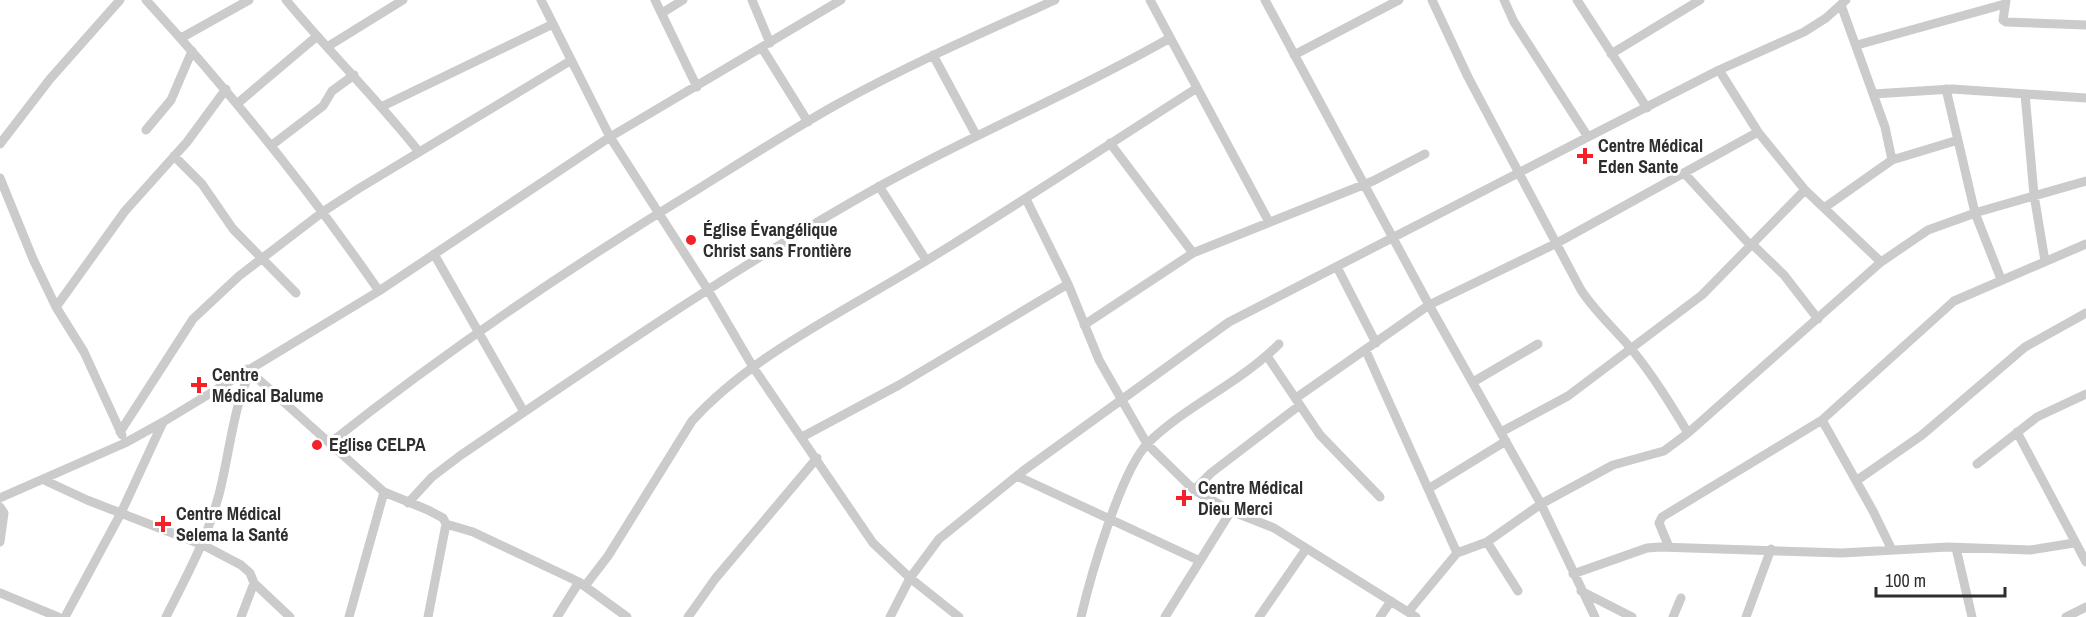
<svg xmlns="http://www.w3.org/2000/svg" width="2086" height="617" font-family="'Archivo Narrow',sans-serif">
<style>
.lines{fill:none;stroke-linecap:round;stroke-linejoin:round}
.minor{stroke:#cbcbcb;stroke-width:9}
.poi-dot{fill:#f4212b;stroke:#fff;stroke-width:2}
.labels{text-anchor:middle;stroke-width:6;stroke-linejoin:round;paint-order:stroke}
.poi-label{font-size:18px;font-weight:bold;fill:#2e2e2e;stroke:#fff;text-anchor:start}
</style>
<rect width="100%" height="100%" fill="#fff"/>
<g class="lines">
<path class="minor" d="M146 0C230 92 308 188 379 291
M286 0C329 52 377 99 419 152
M541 0 610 137 708 290 753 367 873 543 910 578 959 617
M655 0 697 87
M752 0 770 43
M1150 0 1269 222
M1265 0 1429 305 1541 504 1595 617
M1432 0 1468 77 1581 290C1596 313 1616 330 1633 351 1654 377 1671 405 1688 433
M1504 0 1514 22 1588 137
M1577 0 1647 108
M2006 0 2003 20 2006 22 2086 25
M1841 5 1885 127 1892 160
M662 13 683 0
M181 38 249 0
M1857 45 2005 4
M327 47 403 0
M762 48 808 122
M1611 54 1700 0
M933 55 976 135
M1294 55 1399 0
M1719 70 1758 132 1805 190 1881 262
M1946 89 1975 213 2001 279
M1873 94 1952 89 2086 98
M2025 94 2034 195 2045 261
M238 103 316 37
M383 106 553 24
M146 130 171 100 192 51
M1110 143 1193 253
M0 144 50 79 120 0
M272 145 323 106 332 91 354 75
M174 156 202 184 233 229 296 293
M1685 174 1751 246
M0 178 33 259 56 307 84 352 122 435
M879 186 926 260
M1026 199 1068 284 1099 360 1147 444 1194 490 1231 511 1274 528 1416 617
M1824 208 1892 160 1958 140
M1753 245 1784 275 1818 319
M434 254 524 412
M1337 267 1376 343
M56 307 125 211 187 142 226 89
M1084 325 1193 253 1373 181 1425 154
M1366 351 1457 553
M1267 356 1320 435 1380 497
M247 369 384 492 428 510 443 518 446 524 473 532 579 582 627 617
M1473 382 1538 344
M1296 398 1429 305 1557 243 1758 132
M1822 420 1873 511 1892 550
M120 432 193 319 239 276 324 211 358 189 570 61
M1501 432 1568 396 1702 295 1805 190
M2017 432 2086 562
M802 437 899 385 1068 284
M330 443C448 349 573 265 703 186 746 159 790 131 834 106 906 66 981 33 1055 0
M1977 464 2037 417 2086 394
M1017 476 1200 561
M44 480 87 500 203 545 241 565 250 573 254 583 290 617
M1856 481 1922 435 2025 347 2086 313
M1428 489 1506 441
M1194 490 1211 473 1300 405
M0 498 125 443 163 422 379 291 610 137 841 0
M408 503 432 477 461 455C598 362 735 267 880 186 975 133 1076 92 1170 38
M0 507 4 513 0 542
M1487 542 1518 591
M1669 547 1659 523 1662 517 1822 420 1954 301 2086 244
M1956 548 1972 617
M1573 574 1647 548 1660 547 1842 553 1948 547 2030 550 2074 543
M585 586 608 556 692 421C751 356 841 313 916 267 1011 209 1103 148 1197 88
M1581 591 1632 617
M0 593 58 617
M1409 611 1457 553 1487 542 1541 504 1613 465 1664 451 1688 433 1881 262 1928 230 1978 212 2086 181
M65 617 121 513 163 422
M166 617C186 577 206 541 218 498 228 464 234 399 251 372
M241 617 254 583
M349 617 384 492
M428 617 446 524
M557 617 579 582
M688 617 715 579 817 458
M890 617 910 578 939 539 1023 471 1229 322 1588 137 1719 70 1804 32 1826 18 1846 0
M1081 617C1090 578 1121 470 1148 443 1187 405 1240 383 1279 344
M1165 617 1231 511
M1259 617 1306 549
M1380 617 1391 601
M1673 617 1681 598
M1746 617 1771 549
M2066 617 2086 607"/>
</g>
<g class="poi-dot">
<path d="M1582 147h6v6h6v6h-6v6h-6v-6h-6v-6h6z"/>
<circle cx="691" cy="240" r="6"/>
<path d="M196 376h6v6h6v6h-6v6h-6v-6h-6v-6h6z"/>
<circle cx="317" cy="445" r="6"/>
<path d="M1181 489h6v6h6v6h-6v6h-6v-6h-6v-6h6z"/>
<path d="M160 515h6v6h6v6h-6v6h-6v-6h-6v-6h6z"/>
</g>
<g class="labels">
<g class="poi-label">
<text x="1598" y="152">Centre Médical<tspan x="1598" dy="21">Eden Sante</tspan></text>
<text x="703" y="236">Église Évangélique<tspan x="703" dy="21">Christ sans Frontière</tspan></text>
<text x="212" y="381">Centre<tspan x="212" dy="21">Médical Balume</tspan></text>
<text x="329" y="451">Eglise CELPA</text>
<text x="1198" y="494">Centre Médical<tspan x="1198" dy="21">Dieu Merci</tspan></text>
<text x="176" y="520">Centre Médical<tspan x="176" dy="21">Selema la Santé</tspan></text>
</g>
</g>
<path d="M1876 587v9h129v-9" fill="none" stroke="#2e2e2e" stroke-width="3"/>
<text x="1885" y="587" font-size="18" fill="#2e2e2e" stroke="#ffffff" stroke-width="4.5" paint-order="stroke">100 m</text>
</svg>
